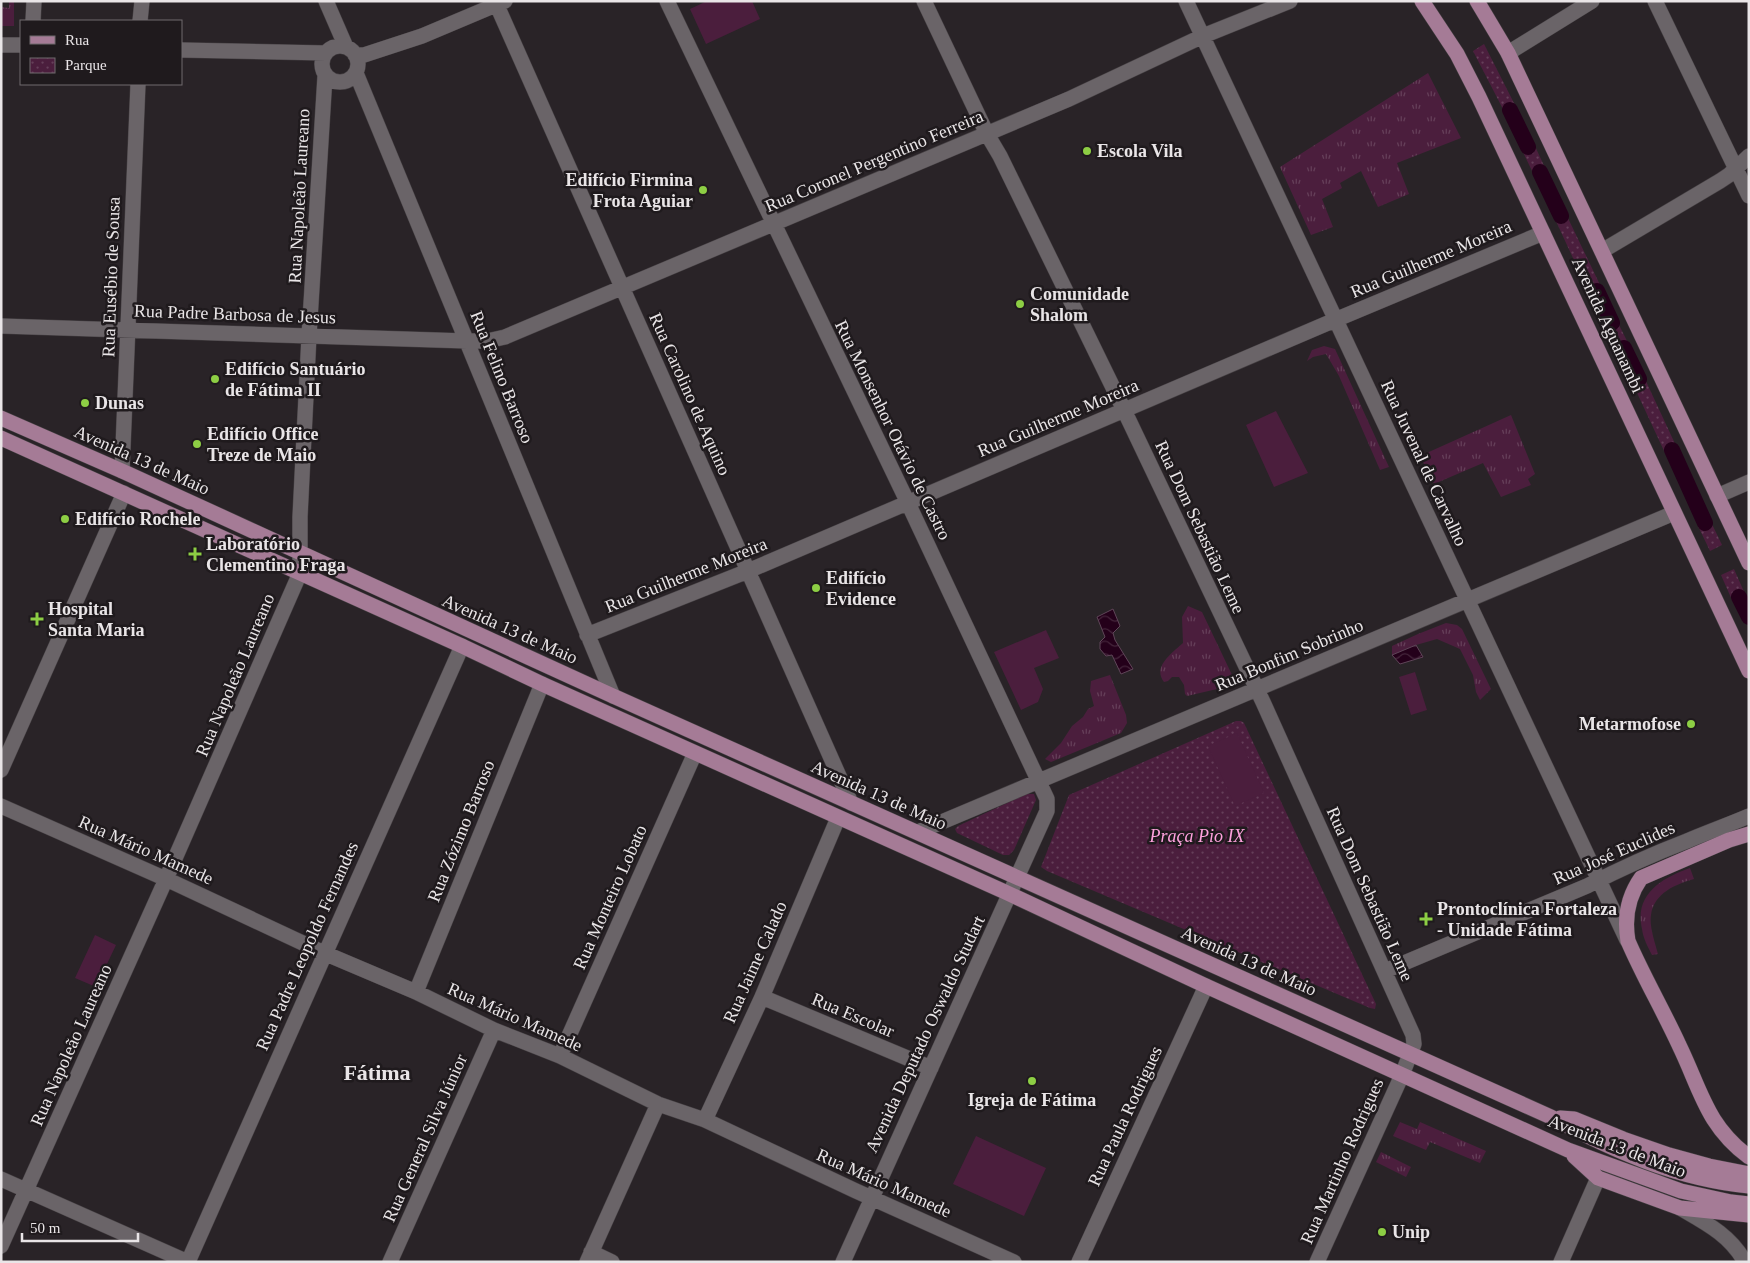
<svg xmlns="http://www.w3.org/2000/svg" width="1750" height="1263" font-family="Georgia,serif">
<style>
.grass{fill:url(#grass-tufts)}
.park{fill:url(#park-dots)}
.pitch{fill:#4b1e3d}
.water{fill:url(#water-waves);stroke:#5f4558}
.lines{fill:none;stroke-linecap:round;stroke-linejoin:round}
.canal{stroke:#24001a;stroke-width:16}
.minor-casing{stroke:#464144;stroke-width:16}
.major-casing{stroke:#464144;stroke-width:16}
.minor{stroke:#6a6468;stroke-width:15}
.major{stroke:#a57b96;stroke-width:15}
.poi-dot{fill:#8dce44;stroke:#1f1a1d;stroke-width:2}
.labels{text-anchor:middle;stroke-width:5;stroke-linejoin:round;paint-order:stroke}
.poi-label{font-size:18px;font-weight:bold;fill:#e9e5e7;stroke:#1f1a1d;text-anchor:start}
.street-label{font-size:18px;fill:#e9e5e7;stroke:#1f1a1d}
.park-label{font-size:18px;font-style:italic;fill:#fea1dd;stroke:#1f1a1d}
.district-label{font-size:22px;font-weight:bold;fill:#e9e5e7;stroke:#1f1a1d}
</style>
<defs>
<pattern id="grass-tufts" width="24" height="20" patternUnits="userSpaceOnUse" patternTransform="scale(1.25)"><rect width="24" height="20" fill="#4b1e3d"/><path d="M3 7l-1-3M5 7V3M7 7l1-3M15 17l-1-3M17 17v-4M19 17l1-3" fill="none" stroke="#653f59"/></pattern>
<pattern id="park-dots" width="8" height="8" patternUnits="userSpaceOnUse" patternTransform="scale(1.25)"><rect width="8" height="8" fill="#4b1e3d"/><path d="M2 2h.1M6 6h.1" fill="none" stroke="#653f59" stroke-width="1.8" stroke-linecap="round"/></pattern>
<pattern id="water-waves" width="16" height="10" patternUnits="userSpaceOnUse" patternTransform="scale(1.25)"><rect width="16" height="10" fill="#24001a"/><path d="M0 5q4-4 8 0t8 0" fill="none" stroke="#44253b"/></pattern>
</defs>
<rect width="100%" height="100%" fill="#292327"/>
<path class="grass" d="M9 1H14V26H1V7L9 8Z
M1428 73 1461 138 1397 163 1409 194 1378 207 1361 171 1340 183 1342 188 1322 199 1333 227 1311 235 1280 167Z
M1324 346 1335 349 1389 467 1380 470 1339 376 1326 354 1313 357 1307 361 1312 350Z
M1511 415 1535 474 1528 479 1531 485 1501 497 1483 463 1434 484 1420 456Z
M1188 606 1202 612 1233 677 1230 686 1187 696 1185 694 1184 685 1179 677H1172L1168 681 1164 682C1152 667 1172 653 1183 643L1182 617Z
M1446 623 1457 625 1462 629 1491 689 1480 700 1476 692 1473 675 1460 649 1437 639 1416 645 1392 655V646L1418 634Z
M1110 675 1126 715 1127 723 1121 733 1051 762 1045 759 1061 743 1072 726 1083 717 1088 709 1094 706 1090 691 1091 681Z
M1690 868 1694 879C1676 884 1654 893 1651 915 1649 926 1655 943 1658 954L1652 955C1648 947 1643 938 1642 929 1634 894 1662 878 1690 868Z
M1400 1122 1417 1129 1420 1122 1486 1151 1480 1163 1430 1142 1426 1150 1393 1136Z
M1381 1152 1411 1167 1406 1177 1376 1162Z"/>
<path class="park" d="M1484 44 1516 107 1505 113 1473 51Z
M1534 144 1546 170 1534 175 1522 150Z
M1566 214 1602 289 1590 295 1555 219Z
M1617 321 1629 345 1617 351 1605 326Z
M1644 377 1677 448 1665 453 1632 382Z
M1710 520 1722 545 1710 551 1698 526Z
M1734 569 1745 594 1732 600 1721 575Z
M1236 721H1241L1244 723 1376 1004 1375 1009 1370 1008 1047 871 1041 867 1069 795Z
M1026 794H1034L1036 800 1014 850 1009 855H1003L957 833 955 829 958 826Z"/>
<path class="pitch" d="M707 1H752L760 19 706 44 690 9Z
M1276 411 1308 473 1274 487 1246 425Z
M1046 630 1059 658 1034 668 1043 689 1038 702 1021 710 994 652Z
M1415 672 1427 710 1411 715 1399 677Z
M1237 733 1264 793 1235 806 1208 746Z
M95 935 116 945 96 987 75 978Z
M976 1136 1046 1168 1024 1216 953 1184Z"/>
<path class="water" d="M1113 609 1120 626 1113 633 1115 640 1133 669 1121 674 1112 655 1106 656 1100 649V642L1105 637 1097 617Z
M1416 645 1423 657 1400 664 1392 655Z"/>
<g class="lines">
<path class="canal" d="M1510 110 1528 147
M1540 172 1561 216
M1597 291 1612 323
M1624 348 1639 379
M1672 450 1705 523
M1739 597 1749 617"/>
<defs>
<path id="minor" d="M326 1 346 47
M495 1 851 803
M667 1 908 503 1047 799V811L843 1262
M924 1 987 134 1000 156 1124 410 1263 702 1413 1035 1414 1044 1402 1075 1317 1262
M1186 1 1627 940
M1655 1 1749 196
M33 21 34 1
M140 21 142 1
M1 45H21
M322 64a18 18 0 1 1 36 0a18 18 0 1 1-36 0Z
M181 50 326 53
M1508 53 1592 1
M355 55H364L422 36 505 1
M356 73 613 696
M1602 251 1720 181 1729 175 1749 156
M1 326 467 341H487L505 337 1069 99 1203 36 1290 1
M122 471 138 84
M1717 496 1749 482
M587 635 748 571 1335 320 1543 233
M1 770 124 493
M1 806 166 879 324 953 416 992 494 1030 560 1056 658 1104 705 1120 856 1191 1014 1262
M918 832 1674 513
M1385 971 1587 886C1620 869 1653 854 1687 841 1708 832 1728 825 1749 816
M416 992 542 684
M762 997 931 1068
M560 1056 695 753
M705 1120 762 997 838 818
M1 1179 188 1262 462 646
M1680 1208C1706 1223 1730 1235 1745 1262
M1 1246 166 879 300 573V517L309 336 325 76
M591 1252 612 1262
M390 1262 494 1030
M587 1262 658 1104
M1079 1262 1206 986
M1561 1262 1598 1178"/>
<path id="major" d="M1422 1 1457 54 1479 97 1749 671
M1477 1 1508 53 1749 563
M1 418 122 471 613 696 1551 1117C1613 1151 1678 1179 1749 1186
M1 438 462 646 542 684 1003 891 1206 986 1568 1150 1681 1191 1731 1202 1749 1204
M1749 834 1729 840 1641 878C1627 898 1624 918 1628 941 1643 976 1663 1010 1679 1045 1701 1090 1706 1125 1749 1157
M1560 1118 1574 1119 1623 1139 1669 1155 1709 1166 1749 1174
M1574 1156 1598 1178 1680 1208 1749 1215"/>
</defs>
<use href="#minor" class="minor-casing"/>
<use href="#major" class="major-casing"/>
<use href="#minor" class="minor"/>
<use href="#major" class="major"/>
</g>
<g class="poi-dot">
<circle cx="1087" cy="151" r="5"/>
<circle cx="703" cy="190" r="5"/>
<circle cx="1020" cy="304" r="5"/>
<circle cx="215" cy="379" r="5"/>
<circle cx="85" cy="403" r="5"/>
<circle cx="197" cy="444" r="5"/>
<circle cx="65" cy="519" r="5"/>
<path d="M192.5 546.5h5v5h5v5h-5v5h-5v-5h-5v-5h5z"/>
<circle cx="816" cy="588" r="5"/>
<path d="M34.5 611.5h5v5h5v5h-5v5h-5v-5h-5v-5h5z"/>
<circle cx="1691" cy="724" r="5"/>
<path d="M1423.5 911.5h5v5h5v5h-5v5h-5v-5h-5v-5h5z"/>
<circle cx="1032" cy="1081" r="5"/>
<circle cx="1382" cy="1232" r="5"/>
</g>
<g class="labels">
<g class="poi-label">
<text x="1097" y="157">Escola Vila</text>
<text x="693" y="186" text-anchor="end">Edifício Firmina<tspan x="693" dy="21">Frota Aguiar</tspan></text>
<text x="1030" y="300">Comunidade<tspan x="1030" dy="21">Shalom</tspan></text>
<text x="225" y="375">Edifício Santuário<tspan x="225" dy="21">de Fátima II</tspan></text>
<text x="95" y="409">Dunas</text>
<text x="207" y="440">Edifício Office<tspan x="207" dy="21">Treze de Maio</tspan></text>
<text x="75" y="525">Edifício Rochele</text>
<text x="206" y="550">Laboratório<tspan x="206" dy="21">Clementino Fraga</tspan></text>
<text x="826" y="584">Edifício<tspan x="826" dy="21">Evidence</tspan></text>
<text x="48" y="615">Hospital<tspan x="48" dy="21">Santa Maria</tspan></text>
<text x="1681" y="730" text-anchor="end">Metarmofose</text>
<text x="1437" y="915">Prontoclínica Fortaleza<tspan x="1437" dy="21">- Unidade Fátima</tspan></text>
<text x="1032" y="1106" text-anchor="middle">Igreja de Fátima</text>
<text x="1392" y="1238">Unip</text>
</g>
<g class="street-label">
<text transform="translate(874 161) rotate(-23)" y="6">Rua Coronel Pergentino Ferreira</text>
<text transform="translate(299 196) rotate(-87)" y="6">Rua Napoleão Laureano</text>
<text transform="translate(1431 259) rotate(-23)" y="6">Rua Guilherme Moreira</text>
<text transform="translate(111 277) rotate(-88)" y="6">Rua Eusébio de Sousa</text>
<text transform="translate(235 314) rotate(2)" y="6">Rua Padre Barbosa de Jesus</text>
<text transform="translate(1608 325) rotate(65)" y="6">Avenida Aguanambi</text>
<text transform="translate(502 377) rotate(68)" y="6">Rua Felino Barroso</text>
<text transform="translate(690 394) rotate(66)" y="6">Rua Carolino de Aquino</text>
<text transform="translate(1058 418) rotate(-23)" y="6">Rua Guilherme Moreira</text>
<text transform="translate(893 430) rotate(64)" y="6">Rua Monsenhor Otávio de Castro</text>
<text transform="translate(142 460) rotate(24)" y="6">Avenida 13 de Maio</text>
<text transform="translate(1424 463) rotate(65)" y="6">Rua Juvenal de Carvalho</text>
<text transform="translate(1200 527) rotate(65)" y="6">Rua Dom Sebastião Leme</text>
<text transform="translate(686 575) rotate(-22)" y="6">Rua Guilherme Moreira</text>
<text transform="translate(510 629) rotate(24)" y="6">Avenida 13 de Maio</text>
<text transform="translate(1289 655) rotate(-23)" y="6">Rua Bonfim Sobrinho</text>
<text transform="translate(235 675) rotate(-67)" y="6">Rua Napoleão Laureano</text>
<text transform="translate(879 795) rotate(24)" y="6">Avenida 13 de Maio</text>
<text transform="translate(461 831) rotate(-68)" y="6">Rua Zózimo Barroso</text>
<text transform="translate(146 850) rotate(24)" y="6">Rua Mário Mamede</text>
<text transform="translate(1614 853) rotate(-24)" y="6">Rua José Euclides</text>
<text transform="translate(1370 894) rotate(66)" y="6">Rua Dom Sebastião Leme</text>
<text transform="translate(610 897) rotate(-66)" y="6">Rua Monteiro Lobato</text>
<text transform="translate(307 946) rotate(-66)" y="6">Rua Padre Leopoldo Fernandes</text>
<text transform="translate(1249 961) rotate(24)" y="6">Avenida 13 de Maio</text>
<text transform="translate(755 962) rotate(-66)" y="6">Rua Jaime Calado</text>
<text transform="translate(853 1015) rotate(23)" y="6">Rua Escolar</text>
<text transform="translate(515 1017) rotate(24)" y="6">Rua Mário Mamede</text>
<text transform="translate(925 1034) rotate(-65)" y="6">Avenida Deputado Oswaldo Studart</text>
<text transform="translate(71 1045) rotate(-66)" y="6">Rua Napoleão Laureano</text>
<text transform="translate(1125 1116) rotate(-65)" y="6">Rua Paula Rodrigues</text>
<text transform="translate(425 1138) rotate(-66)" y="6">Rua General Silva Júnior</text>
<text transform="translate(1617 1146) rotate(21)" y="6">Avenida 13 de Maio</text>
<text transform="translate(1342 1161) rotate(-66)" y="6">Rua Martinho Rodrigues</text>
<text transform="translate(884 1183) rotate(24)" y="6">Rua Mário Mamede</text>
</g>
<g class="park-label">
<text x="1197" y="842">Praça Pio IX</text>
</g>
<g class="district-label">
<text x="377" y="1080">Fátima</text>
</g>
</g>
<rect width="1750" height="1263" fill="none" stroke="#e9e5e7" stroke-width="5"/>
<rect x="20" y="20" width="162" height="65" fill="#1f1a1d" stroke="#706b6e"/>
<rect x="30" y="36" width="25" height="8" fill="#a57b96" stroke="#706b6e"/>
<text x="65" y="45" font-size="15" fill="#e9e5e7">Rua</text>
<rect x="30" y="58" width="25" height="15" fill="url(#park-dots)" stroke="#706b6e"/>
<text x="65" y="70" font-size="15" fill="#e9e5e7">Parque</text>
<path d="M22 1233v8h116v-8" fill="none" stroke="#e9e5e7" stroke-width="2.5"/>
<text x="30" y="1233" font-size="15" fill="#e9e5e7" stroke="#1f1a1d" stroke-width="4" paint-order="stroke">50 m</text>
</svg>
